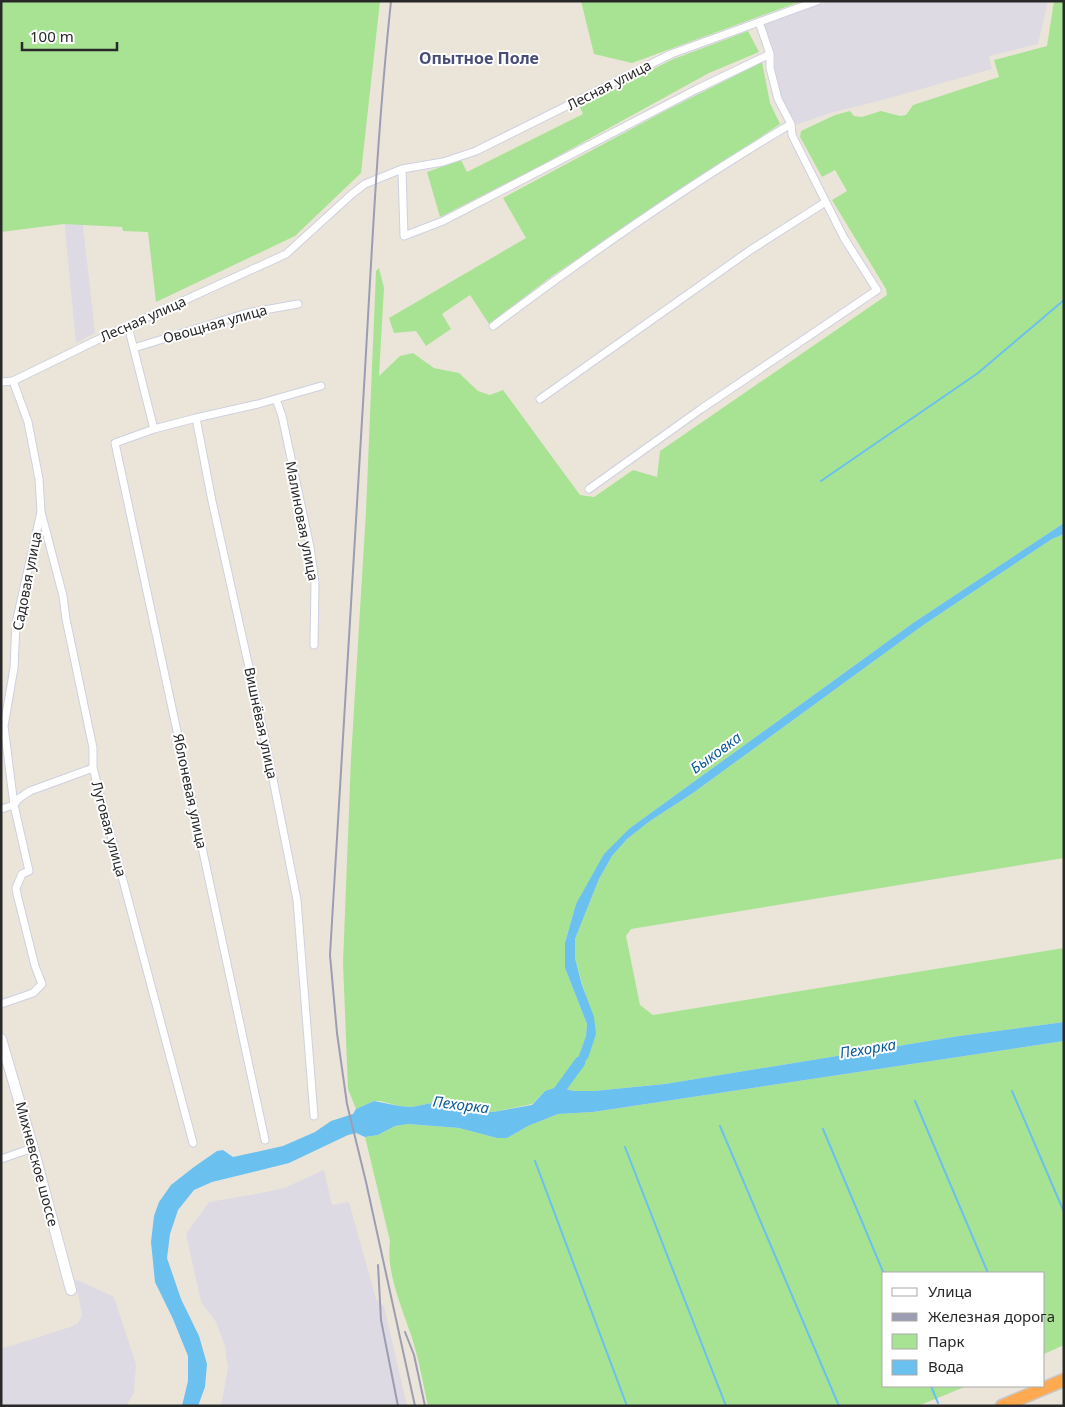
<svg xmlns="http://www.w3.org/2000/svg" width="1065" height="1407" font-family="'Noto Sans',sans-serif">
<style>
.industrial{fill:#dddae3}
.green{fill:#a8e394}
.water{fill:#6ac0ef}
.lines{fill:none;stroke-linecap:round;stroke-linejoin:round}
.stream{stroke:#6ac0ef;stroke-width:2}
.river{stroke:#6ac0ef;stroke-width:11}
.street-casing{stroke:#ced0e1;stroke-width:9}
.secondary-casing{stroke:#ced0e1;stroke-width:12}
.highway-casing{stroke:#c7c7c7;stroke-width:15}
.street{stroke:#fff;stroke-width:7}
.secondary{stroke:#fff;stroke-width:10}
.highway{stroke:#ffaa50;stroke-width:12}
.rail{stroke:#9c9db3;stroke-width:2}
.labels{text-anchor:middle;stroke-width:4;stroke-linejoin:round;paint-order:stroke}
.street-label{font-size:14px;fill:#282828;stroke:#fff}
.water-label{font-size:15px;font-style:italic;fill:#0c5c98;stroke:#fff}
.quarter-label{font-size:16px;font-weight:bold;fill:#484d78;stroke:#fff}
</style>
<rect width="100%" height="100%" fill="#ebe5d9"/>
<path class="industrial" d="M829 1H1048L1038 44 989 56 992 69 886 99 830 113 795 125 780 96 773 70 775 60 763 25Z
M82 217 95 333 76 343 64 219Z
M324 1170 332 1205 349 1202 376 1299 384 1306 407 1406H221L228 1368 225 1346 216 1322 201 1302 186 1234 209 1202 256 1194 284 1188Z
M75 1279 114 1297 136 1364 134 1393 126 1406H1V1349L70 1327 78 1323 82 1315Z"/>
<path class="green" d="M1 1H380L361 173 295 236 156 302 148 232 123 231 122 227 64 224 1 232Z
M581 1H802L632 63 594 54Z
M1054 1H1064V523L913 623 630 828 576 904 565 943V968L587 1024 586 1036 573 1074 596 1034 575 958V939L599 879 612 856 627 839 650 821 693 793 922 626 1052 539 1064 534V858L631 929 626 936 640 1005 653 1015 1064 948V1022L959 1036 665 1084 594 1091H574L557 1087 545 1091 532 1104 493 1112 451 1108 432 1103 412 1107 399 1106 380 1101H374L356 1109 348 1089 343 963 351 758 366 511 376 271 379 268 384 288 379 376 400 356 413 353 434 368 459 373 478 391 490 395 503 390 580 495 594 497 633 470 657 477 660 451 887 295 886 289 832 200 847 191 835 170 822 177 800 137 801 131 835 115 850 111 854 116 862 117 881 111 900 116 906 115 913 105 999 77 994 60 1047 46Z
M748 31 759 52 709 73 529 172 440 217 427 172 461 160 467 172 583 114 580 107 671 60Z
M762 62 770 103 780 124 552 276 489 324 470 295 442 314 451 329 426 346 416 331 394 333 389 318 526 238 503 198 663 112Z
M1064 1041V1345L1044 1354V1273H884V1386H967L918 1406H428C423 1383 419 1360 412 1338 402 1307 386 1274 390 1241L365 1137 378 1135 395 1126 408 1124 459 1128 497 1138H507L528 1126 558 1114 593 1112Z"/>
<path class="water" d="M1064 523V534L1052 539 922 626 693 793 650 821 627 839 612 856 599 879 575 939V958L582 985 594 1017 596 1034 588 1058 572 1075 586 1036 587 1024 565 968V943L576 904 604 854 630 828 913 623Z
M1064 1022V1041L593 1112 558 1114 528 1126 507 1138H497L459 1128 408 1124 395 1126 378 1135 365 1137 356 1133 348 1135 289 1163 212 1182 194 1190 178 1210 170 1234 167 1258 181 1299 199 1336 207 1364 205 1387 198 1406H182L188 1381V1356L173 1319 155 1282 151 1242 154 1216 159 1202 171 1185 194 1167 217 1151 223 1150 233 1157 283 1146 315 1132 331 1121 353 1114 356 1109 374 1101 399 1106 412 1107 432 1103 451 1108 493 1112 532 1105 545 1091 557 1087 574 1091H594L665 1084 959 1036Z"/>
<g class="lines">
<path class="stream" d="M821 481 978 373 1064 300
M1012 1091 1064 1212
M915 1101 988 1273
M720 1126 839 1406
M823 1129 884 1274
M625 1147 726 1406
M535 1161 627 1406
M931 1386 938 1403"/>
<path class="river" d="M553 1099 580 1062"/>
<defs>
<path id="street" d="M402 169 404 236 443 221 697 89 770 54
M128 326 154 429
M493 326C589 254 688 185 791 124
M134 348 247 313 298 304
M1 382 13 381 95 341 286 254 352 194 365 184 402 169 443 162 476 151 671 54 817 1
M276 399 282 416 310 547 315 583 314 645
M540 399 749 251 824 203
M196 418 258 404 321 386
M589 489 701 409 877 290 844 238 792 135 791 124 778 99 770 68V54L759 22
M41 512 63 596 66 619 93 748V768L193 1143
M1 809 14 805 18 799 30 791 93 768
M1 1004 33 993 42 984 35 966 17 894 16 888 22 874 29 871 14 805 4 726 14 668 16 623 41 512 39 479 28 422 13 381
M265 1140 115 443 154 429 196 418 212 501 265 739 297 900 314 1116
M1 1159 33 1148"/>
<path id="secondary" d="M1 1039 33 1148 71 1290"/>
<path id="highway" d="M1002 1406 1064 1380"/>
</defs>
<use href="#street" class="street-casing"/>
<use href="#secondary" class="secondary-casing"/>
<use href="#highway" class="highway-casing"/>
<use href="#street" class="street"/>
<use href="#secondary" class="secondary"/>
<use href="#highway" class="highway"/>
<path class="rail" d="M391 1C378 124 372 247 365 370 354 565 341 760 330 955L337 1033 347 1104 366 1182 415 1406
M378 1265 381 1320 398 1406
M405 1332 414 1355 425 1406"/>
</g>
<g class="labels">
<g class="street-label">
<text transform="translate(609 85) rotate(-27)" y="5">Лесная улица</text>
<text transform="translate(143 319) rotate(-24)" y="5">Лесная улица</text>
<text transform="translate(215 324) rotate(-16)" y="5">Овощная улица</text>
<text transform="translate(302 521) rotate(79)" y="5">Малиновая улица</text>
<text transform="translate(27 581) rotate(-79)" y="5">Садовая улица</text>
<text transform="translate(261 723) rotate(78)" y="5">Вишнёвая улица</text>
<text transform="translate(190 791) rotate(78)" y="5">Яблоневая улица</text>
<text transform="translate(109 829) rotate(75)" y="5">Луговая улица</text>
<text transform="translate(37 1164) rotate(75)" y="5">Михневское шоссе</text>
</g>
<g class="water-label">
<text transform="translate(716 753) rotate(-36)" y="5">Быковка</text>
<text transform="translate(868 1049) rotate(-9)" y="5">Пехорка</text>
<text transform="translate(461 1105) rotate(7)" y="5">Пехорка</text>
</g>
<g class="quarter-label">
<text x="479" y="64">Опытное Поле</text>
</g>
</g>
<rect width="1065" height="1407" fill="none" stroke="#282828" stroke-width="5"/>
<rect x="882" y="1272" width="162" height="115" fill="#ffffff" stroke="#a9a9a9"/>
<rect x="892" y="1288" width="25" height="8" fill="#ffffff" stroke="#a9a9a9"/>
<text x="928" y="1297" font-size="15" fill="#282828">Улица</text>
<rect x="892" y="1313" width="25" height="8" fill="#9c9db3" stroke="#a9a9a9"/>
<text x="928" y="1322" font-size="15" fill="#282828">Железная дорога</text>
<rect x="892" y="1334" width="25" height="15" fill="#a8e394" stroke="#a9a9a9"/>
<text x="928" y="1347" font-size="15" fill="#282828">Парк</text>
<rect x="892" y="1360" width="25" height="15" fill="#6ac0ef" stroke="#a9a9a9"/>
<text x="928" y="1372" font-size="15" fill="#282828">Вода</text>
<path d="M22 42v8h95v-8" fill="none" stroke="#282828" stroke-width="2.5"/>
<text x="30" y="42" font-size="15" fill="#282828" stroke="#ffffff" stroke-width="4" paint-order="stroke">100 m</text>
</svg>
